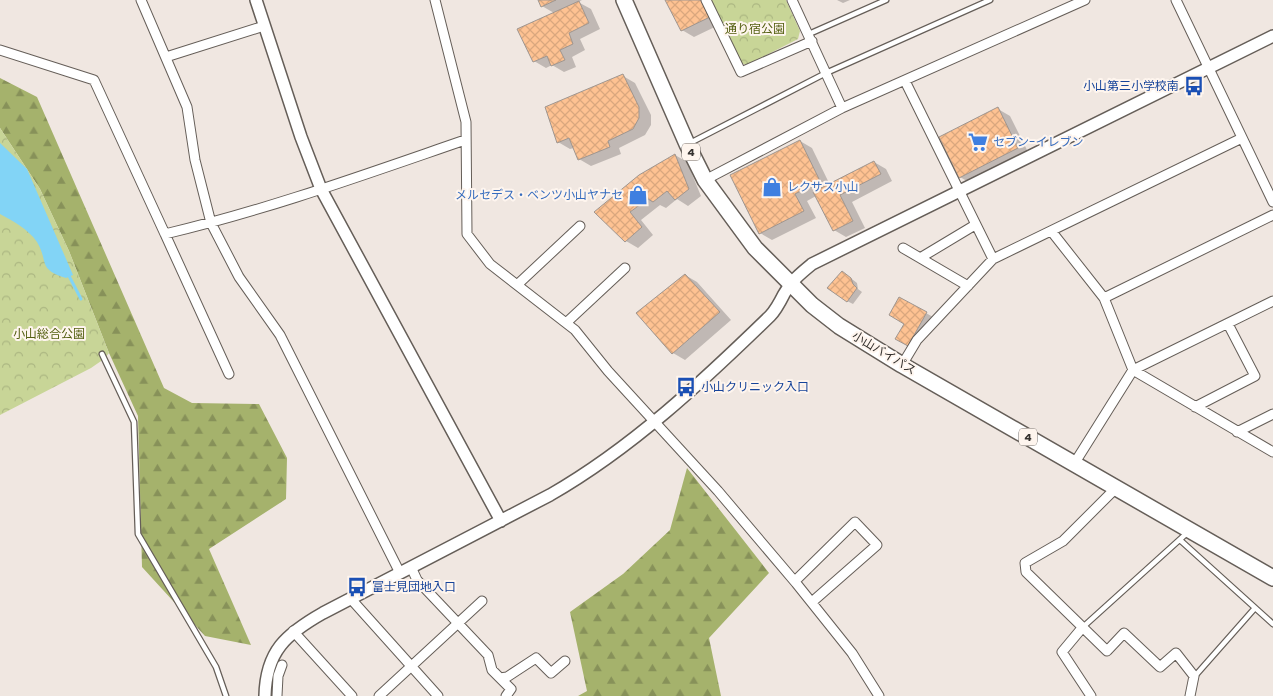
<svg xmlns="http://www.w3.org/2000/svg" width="1273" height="696" font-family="Poppins,'Noto Sans JP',sans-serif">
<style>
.forest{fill:url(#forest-firs)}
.park{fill:url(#park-crowns)}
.water{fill:#82d4f6}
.shadow{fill:#0003}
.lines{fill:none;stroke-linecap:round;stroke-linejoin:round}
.stream{stroke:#82d4f6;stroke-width:3}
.building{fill:url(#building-cross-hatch);stroke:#9f9690}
.service-casing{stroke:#655e58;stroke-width:7}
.minor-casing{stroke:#655e58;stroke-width:11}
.tertiary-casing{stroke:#655e58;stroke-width:14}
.trunk-casing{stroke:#655e58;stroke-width:18}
.service{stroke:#fff;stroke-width:4.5}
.minor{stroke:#fff;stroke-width:9}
.tertiary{stroke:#fff;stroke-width:11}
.trunk{stroke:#fff;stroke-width:15}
.labels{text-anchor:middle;stroke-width:4;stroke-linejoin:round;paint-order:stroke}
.shield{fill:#fef5ee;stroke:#726d69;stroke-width:1}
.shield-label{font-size:11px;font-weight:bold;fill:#363330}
.park-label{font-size:12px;fill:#545f10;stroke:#fef5ee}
.transit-label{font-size:12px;fill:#164399;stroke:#fef5ee;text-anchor:start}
.shop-label{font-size:12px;fill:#366cbe;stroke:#fef5ee;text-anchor:start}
.street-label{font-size:12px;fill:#363330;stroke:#fef5ee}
</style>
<defs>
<pattern id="forest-firs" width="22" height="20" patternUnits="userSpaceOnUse" patternTransform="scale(1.25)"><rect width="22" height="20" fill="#a5b26c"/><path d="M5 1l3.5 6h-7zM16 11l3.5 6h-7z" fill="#879159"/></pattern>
<pattern id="park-crowns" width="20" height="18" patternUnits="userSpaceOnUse" patternTransform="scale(1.25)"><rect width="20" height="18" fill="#c8d597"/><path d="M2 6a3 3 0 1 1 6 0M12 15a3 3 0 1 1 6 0" fill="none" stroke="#acb782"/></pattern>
<pattern id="building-cross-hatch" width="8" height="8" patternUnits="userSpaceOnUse" patternTransform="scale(1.25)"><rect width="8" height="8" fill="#fec292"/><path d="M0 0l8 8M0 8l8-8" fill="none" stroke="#daa77e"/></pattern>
</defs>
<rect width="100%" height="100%" fill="#f0e7e1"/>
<path class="forest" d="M0 78 37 97 164 388 192 403 259 404 287 458 286 499 209 549 251 645 205 636 142 567 138 416 109 353 69 251 40 189 0 128Z
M687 468 769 573 709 638 721 696H578L587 691 570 612 623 574 670 530Z"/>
<path class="park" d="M709 0H786L800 31 798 39 747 65 741 63Z
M0 128 40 189 69 251 109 353 104 359 91 368 0 415Z"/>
<path class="water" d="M0 143 27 169 73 275 66 278C37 269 49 262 37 242 28 229 13 221 0 214Z"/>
<path class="shadow" d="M539 0H582L578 2 591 9 600 29 580 39 585 50 572 57 576 67 564 72 552 65 546 68 534 61 554 13 542 6Z
M667 0H709L721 24 694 37 682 30Z
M837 0H850L843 3Z
M623 76 635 83 651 115V125L645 135 619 148 621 154 591 166 579 159 574 148 570 149 558 142Z
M998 109 1010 116 1029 154 972 184 960 177Z
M800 141 812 148 830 185 874 162 886 169 892 181 852 202 865 228 846 237 834 230 816 196 807 201 816 218 772 240 760 233Z
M675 155 687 162 701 196 688 206 677 199 666 208 660 205 641 220 653 235 638 248 626 241 596 212Z
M685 275 697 282 731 320 685 360 673 353 638 313Z
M848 276 857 283 858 289 862 292 853 304 847 301Z
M900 299 935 318 917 350 897 339 905 323Z"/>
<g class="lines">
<path class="stream" d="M68 274 81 299"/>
</g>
<path class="building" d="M538 0H556L541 7Z
M665 0H701L710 17 681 31Z
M579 1 589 23 569 33 573 44 560 50 565 60 551 66 547 56 533 62 517 29Z
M623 74 639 107V118L633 129 608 141 610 147 578 160 569 138 557 143 545 107Z
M998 107 1018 148 959 178 939 137Z
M800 140 820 181 795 194 804 211 759 234 730 175Z
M675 154 689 189 675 200 667 191 653 202 648 199 630 212 642 227 625 242 594 212 639 175Z
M874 161 881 174 840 195 853 221 833 231 813 192Z
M842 271 851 278 853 284 857 288 847 302 827 288Z
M685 274 720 312 672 354 636 313Z
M899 297 927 312 908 346 895 339 904 324 889 315Z"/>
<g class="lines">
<defs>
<path id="service" d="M809 34 886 0
M690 143 826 73 990 0
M102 354 134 422 138 534 216 667 226 696
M1180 540 1273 624
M1083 627 1187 533
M1195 676 1255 608"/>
<path id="minor" d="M141 0 187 107 195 160 211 223 239 277 280 335 400 573
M435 0 466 122 467 234 490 264 575 330 608 371 718 491 796 583 852 653 879 696
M706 0 741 72 812 41
M792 0 842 108
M1176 0 1273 202
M0 50 94 80 165 234C267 210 366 174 465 140
M166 57 264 26
M905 81 993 259
M705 180 842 108 1085 0
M1052 232 1104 298 1133 370 1273 452
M165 234 229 374
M903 248 968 286
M920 258 975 225
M517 285 580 226
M1104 298 1273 215
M566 323 625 268
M902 365 917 340 993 259 1242 138
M1195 407 1255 376 1228 324
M1237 432 1273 414
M1074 464 1133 370 1273 301
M1116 488 1063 541 1025 563 1026 572 1107 651 1124 633 1160 667 1176 653 1194 676 1190 696
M411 567 417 580 488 655 492 670 511 689 506 696
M795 581 855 522 877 545 812 602
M351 599 438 696
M1082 628 1062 652 1091 696
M293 631 352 696
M500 678 507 677 536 658 551 673 565 661
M277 696 278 676 282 665
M379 696 482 601"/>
<path id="tertiary" d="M256 0 301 137 321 189 501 521
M265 696C266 651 286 634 323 613L550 495C632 448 702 382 770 316 776 310 780 302 784 294 791 281 801 273 812 264L1273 36"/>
<path id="trunk" d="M624 0 687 144 705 180 755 248 812 305 839 326 902 365 1273 578"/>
</defs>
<use href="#service" class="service-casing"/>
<use href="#minor" class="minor-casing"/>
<use href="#tertiary" class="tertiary-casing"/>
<use href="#trunk" class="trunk-casing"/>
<use href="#service" class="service"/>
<use href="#minor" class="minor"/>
<use href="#tertiary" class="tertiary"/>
<use href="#trunk" class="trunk"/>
</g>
<defs>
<symbol id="bus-bare" viewBox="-9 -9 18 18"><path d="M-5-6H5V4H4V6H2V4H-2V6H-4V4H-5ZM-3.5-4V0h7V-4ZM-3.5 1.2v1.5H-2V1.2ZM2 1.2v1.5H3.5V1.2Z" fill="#1a4fb4" stroke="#fef5ee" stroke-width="2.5" paint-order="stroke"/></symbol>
<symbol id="supermarket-bare" viewBox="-9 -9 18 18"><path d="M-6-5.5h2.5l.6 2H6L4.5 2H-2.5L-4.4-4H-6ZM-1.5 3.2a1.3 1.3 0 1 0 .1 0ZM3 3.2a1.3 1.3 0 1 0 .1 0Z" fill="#3f7fe0" stroke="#fef5ee" stroke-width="2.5" paint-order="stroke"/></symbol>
<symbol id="shop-bare" viewBox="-9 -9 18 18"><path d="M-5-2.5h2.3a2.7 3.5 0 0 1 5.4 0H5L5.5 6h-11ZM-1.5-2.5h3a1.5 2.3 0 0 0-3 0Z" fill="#3f7fe0" stroke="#fef5ee" stroke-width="2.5" paint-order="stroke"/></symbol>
</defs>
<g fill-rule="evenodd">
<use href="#bus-bare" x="1180" y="72" width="28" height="28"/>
<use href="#supermarket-bare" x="964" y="128" width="28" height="28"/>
<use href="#shop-bare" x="758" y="173" width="28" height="28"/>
<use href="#shop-bare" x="624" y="181" width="28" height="28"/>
<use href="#bus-bare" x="672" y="373" width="28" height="28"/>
<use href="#bus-bare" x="343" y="573" width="28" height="28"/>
</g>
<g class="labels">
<g class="shield">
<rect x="682" y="143.5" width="18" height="17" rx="4"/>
<rect x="1019" y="428.5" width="18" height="17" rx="4"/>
</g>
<g class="shield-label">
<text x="691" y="156">4</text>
<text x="1028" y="441">4</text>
</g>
<g class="park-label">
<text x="755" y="33">通り宿公園</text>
<text x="49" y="338">小山総合公園</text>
</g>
<g class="transit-label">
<text x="1179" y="90" text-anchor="end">小山第三小学校南</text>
<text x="701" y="391">小山クリニック入口</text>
<text x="372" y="591">富士見団地入口</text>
</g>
<g class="shop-label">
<text x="993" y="146">セブン-イレブン</text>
<text x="787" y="191">レクサス小山</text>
<text x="623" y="199" text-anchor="end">メルセデス・ベンツ小山ヤナセ</text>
</g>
<g class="street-label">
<text transform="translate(884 353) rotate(31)" y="4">小山バイパス</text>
</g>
</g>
</svg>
